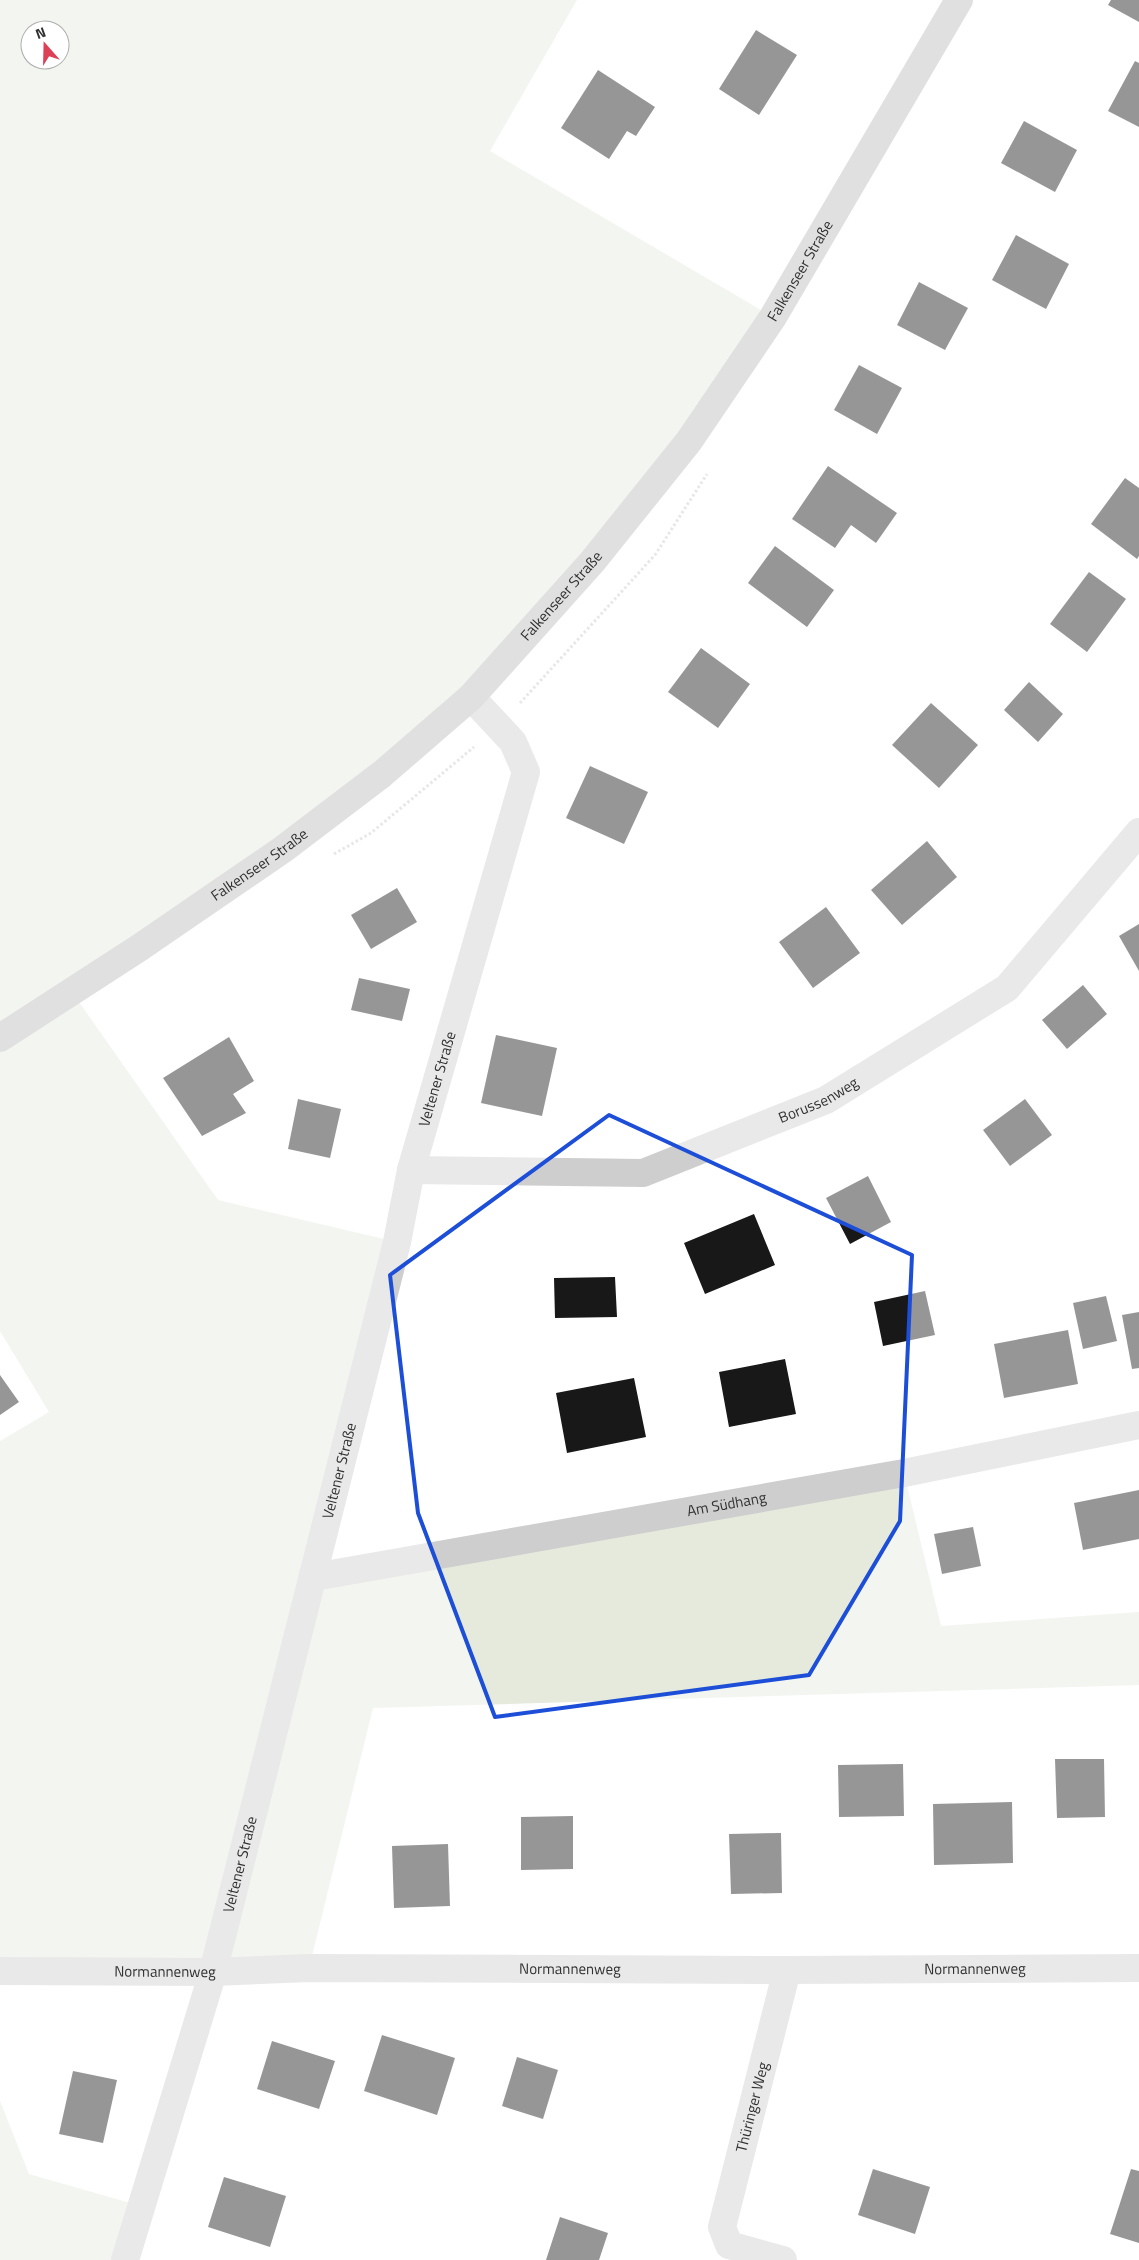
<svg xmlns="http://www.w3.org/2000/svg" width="1139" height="2260" font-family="'Titillium Web',sans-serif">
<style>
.green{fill:#e5eadd;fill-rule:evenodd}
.building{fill:#181818}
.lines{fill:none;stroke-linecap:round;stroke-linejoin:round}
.path{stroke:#cbcbcb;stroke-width:3;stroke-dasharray:2.5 2.5;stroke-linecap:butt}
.minor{stroke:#cecece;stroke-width:28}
.secondary{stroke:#bbb;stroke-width:28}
.marked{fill:none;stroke:#1d4ed8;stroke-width:4;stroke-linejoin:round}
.labels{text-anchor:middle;stroke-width:5;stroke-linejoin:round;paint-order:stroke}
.street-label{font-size:15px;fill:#313131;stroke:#fff}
</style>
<rect width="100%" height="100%" fill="#fff"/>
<path class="green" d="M0 0H577L490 151 773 317 471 697 72 992 218 1200 397 1242 314 1577 904 1473 941 1626 1139 1612V1685L373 1708 309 1968 0 1971V1441L49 1412 0 1331ZM30 30H60V60H30Z
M0 2101 29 2174 141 2206 130 2260H0Z"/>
<path class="building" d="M1111 0H1139V22L1108 5Z
M756 30 797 55 759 115 719 89Z
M1135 61 1139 63V127L1108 111Z
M598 70 655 107 636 136 627 131 609 159 561 128Z
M1024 121 1077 150 1055 192 1001 163Z
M1016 235 1069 264 1046 309 992 280Z
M919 282 968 308 945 350 897 325Z
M859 365 902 388 877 434 834 410Z
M828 466 897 513 876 543 851 525 835 548 792 519Z
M1125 478 1139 488V556L1137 559 1091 524Z
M775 546 834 590 807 627 748 583Z
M1089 572 1126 599 1087 652 1050 624Z
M701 648 750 684 718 728 668 692Z
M1029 682 1063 714 1038 742 1004 710Z
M931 703 978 745 939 788 892 745Z
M590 766 648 792 624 844 566 818Z
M927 841 957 877 902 925 871 890Z
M397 888 417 922 371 949 351 915Z
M826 907 860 953 813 988 779 942Z
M1139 924V971L1119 936Z
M359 978 410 989 402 1021 351 1010Z
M1083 985 1107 1014 1067 1049 1042 1020Z
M496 1035 557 1048 542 1116 481 1103Z
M229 1037 254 1081 233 1094 246 1113 202 1136 163 1078Z
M298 1099 341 1109 330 1158 288 1149Z
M1025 1099 1052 1135 1010 1166 983 1130Z
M868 1176 891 1222 850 1244 826 1198Z
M754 1214 775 1265 705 1294 684 1243Z
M615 1277 617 1317 555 1318 554 1278Z
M925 1291 935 1335 883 1346 874 1302Z
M1106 1296 1117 1341 1083 1349 1073 1303Z
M1139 1312V1368L1132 1369 1122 1315Z
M1068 1330 1078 1384 1004 1398 994 1344Z
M785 1359 796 1414 729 1427 719 1372Z
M0 1375 19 1402 0 1415Z
M634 1378 646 1437 567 1453 556 1393Z
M1139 1490V1539L1083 1550 1074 1503Z
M973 1527 981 1566 942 1574 934 1534Z
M1055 1759H1104L1105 1817 1057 1818Z
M903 1764 904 1816 839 1817 838 1765Z
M1012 1802 1013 1863 934 1865 933 1804Z
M573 1816V1869L521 1870V1817Z
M781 1833 782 1893 731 1894 729 1834Z
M448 1844 450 1906 394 1908 392 1846Z
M382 2035 455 2058 437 2115 364 2091Z
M272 2041 335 2061 319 2109 257 2089Z
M517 2057 558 2070 543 2119 502 2106Z
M73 2071 117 2080 103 2143 59 2134Z
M873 2169 930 2187 915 2234 858 2215Z
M1131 2169 1139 2171V2243L1110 2234Z
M224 2177 286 2196 270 2247 208 2227Z
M560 2217 608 2233 599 2260H546Z"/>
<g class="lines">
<path class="path" d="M520 703 655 555 707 474
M334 854 371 833 474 747"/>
<g class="minor">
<path id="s1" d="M411 1170 643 1173 826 1100 1007 988 1139 832"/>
<path id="s2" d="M314 1577 904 1473 1139 1425"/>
<path id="s3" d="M0 1971 213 1972 309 1968 787 1970 1139 1968"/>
<path id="s4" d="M125 2260 213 1972 397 1242 411 1170 526 772 513 742 471 697"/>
<path id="s5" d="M783 2260 729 2245 722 2227 787 1970"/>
</g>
<path class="secondary" id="s6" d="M0 1038 139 948 282 850 382 774 471 697 592 562 689 441 773 317 959 0"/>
</g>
<path d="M0 0H1139V2260H0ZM609 1115 912 1255 900 1521 809 1675 495 1717 418 1513 390 1275Z" fill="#fff" fill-opacity=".55" fill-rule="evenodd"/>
<path class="marked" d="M609 1115 912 1255 900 1521 809 1675 495 1717 418 1513 390 1275Z"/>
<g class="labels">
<g class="street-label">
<text dy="5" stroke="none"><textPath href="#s6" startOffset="1122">Falkenseer Straße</textPath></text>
<text dy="5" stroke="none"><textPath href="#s6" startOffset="718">Falkenseer Straße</textPath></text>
<text dy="5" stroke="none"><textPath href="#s6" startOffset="312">Falkenseer Straße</textPath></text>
<text dy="5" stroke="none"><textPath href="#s4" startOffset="1222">Veltener Straße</textPath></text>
<text dy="5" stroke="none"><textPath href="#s1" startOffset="422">Borussenweg</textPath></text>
<text dy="5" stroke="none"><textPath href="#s4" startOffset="818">Veltener Straße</textPath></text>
<text dy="5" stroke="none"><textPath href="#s2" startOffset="419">Am Südhang</textPath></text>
<text dy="5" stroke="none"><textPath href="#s4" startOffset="412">Veltener Straße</textPath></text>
<text dy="5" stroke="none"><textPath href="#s3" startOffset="570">Normannenweg</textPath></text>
<text dy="5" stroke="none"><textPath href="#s3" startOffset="975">Normannenweg</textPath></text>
<text dy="5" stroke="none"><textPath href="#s3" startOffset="165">Normannenweg</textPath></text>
<text dy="5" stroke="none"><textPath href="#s5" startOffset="199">Thüringer Weg</textPath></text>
</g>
</g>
<g transform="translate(45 45) rotate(340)"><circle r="24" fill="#ffffff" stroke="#adadad"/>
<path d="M0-4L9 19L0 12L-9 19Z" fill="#dc4057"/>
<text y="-8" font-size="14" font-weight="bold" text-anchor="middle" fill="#313131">N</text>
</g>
</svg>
